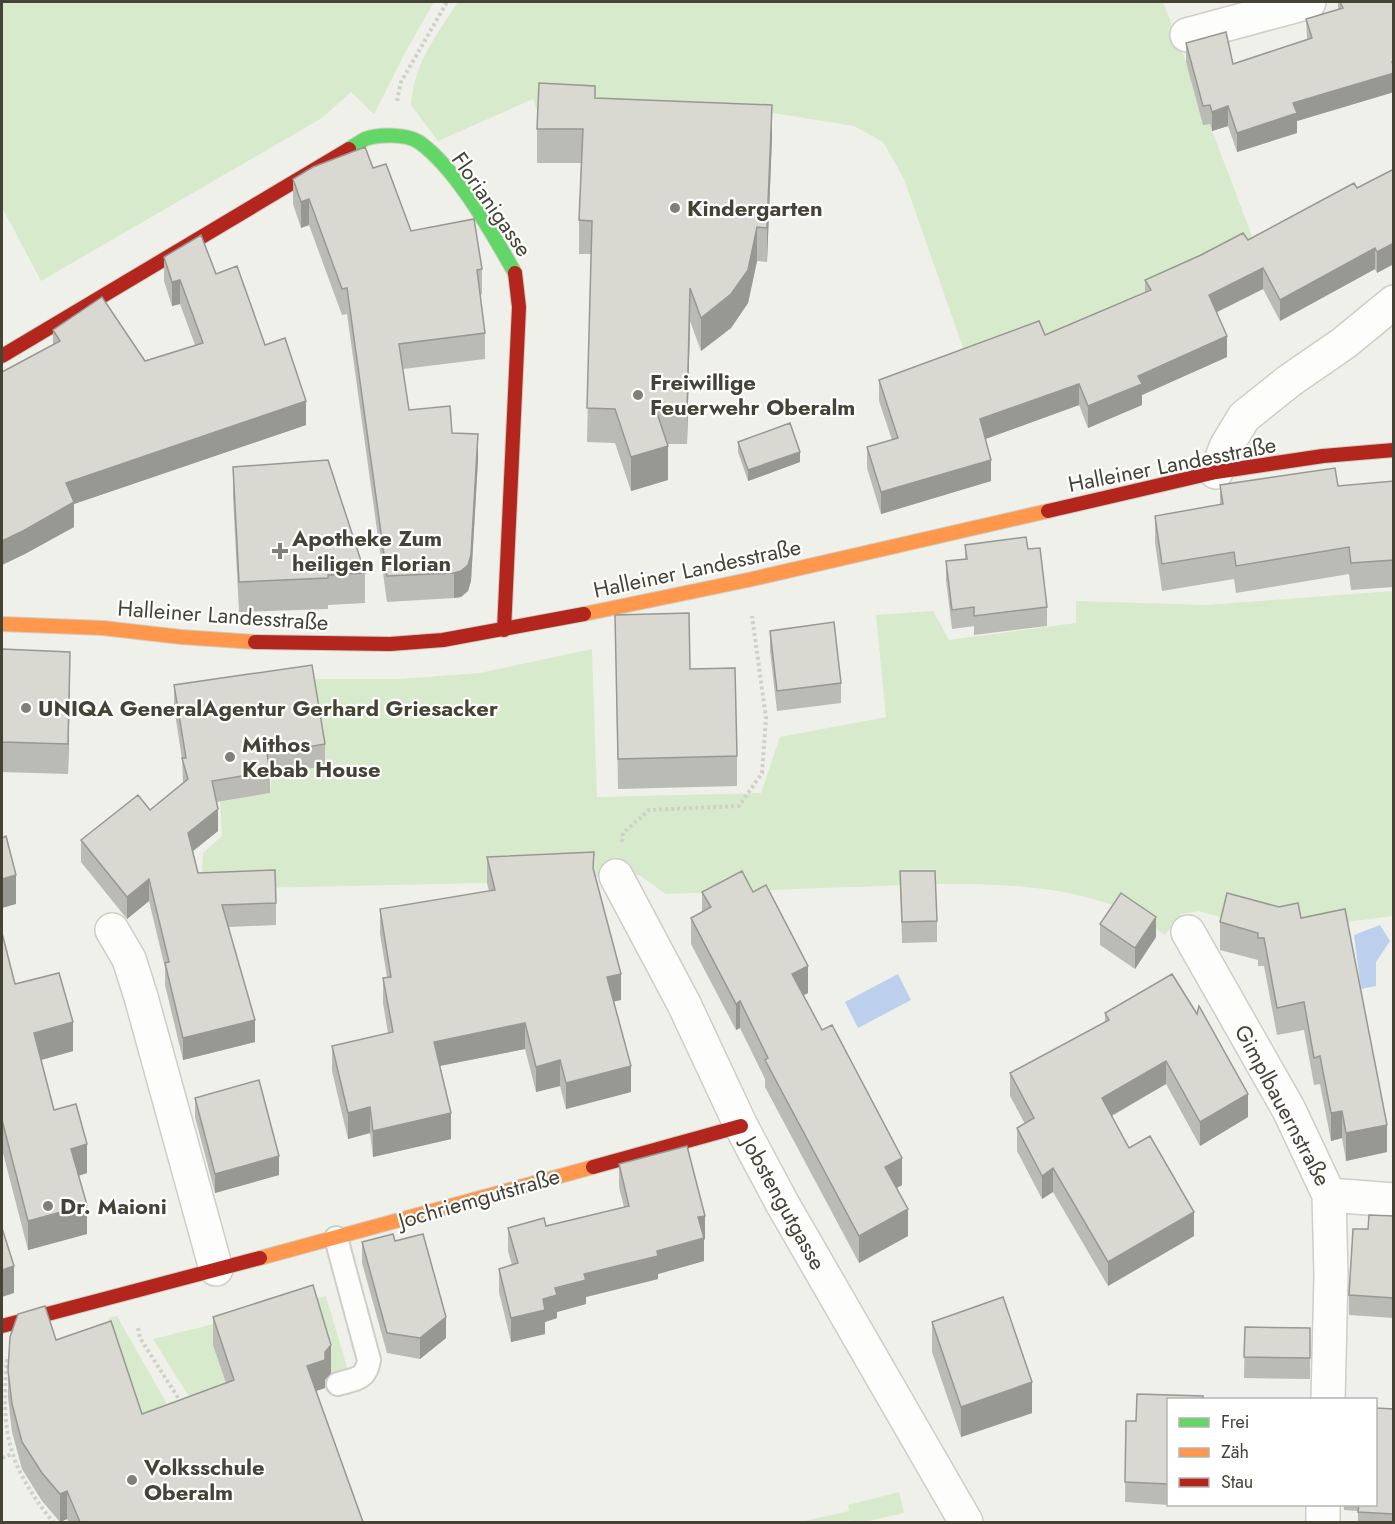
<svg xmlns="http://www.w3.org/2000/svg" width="1395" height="1524" font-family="Jost,sans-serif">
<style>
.grass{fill:#d7eacb}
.water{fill:#bccfed}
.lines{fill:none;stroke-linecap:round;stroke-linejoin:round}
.lane-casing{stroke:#cecdc7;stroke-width:26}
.street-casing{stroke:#cecdc7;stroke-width:36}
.fast-casing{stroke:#cecec1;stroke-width:16}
.slow-casing{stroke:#cecec1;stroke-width:16}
.jam-casing{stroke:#cecec1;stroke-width:16}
.path{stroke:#d0d0ca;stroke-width:4;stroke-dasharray:3 3;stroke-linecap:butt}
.lane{stroke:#fdfdfc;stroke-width:22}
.street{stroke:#fdfdfc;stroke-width:33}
.fast{stroke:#63d668;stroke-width:14}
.slow{stroke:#ff974d;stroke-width:14}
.jam{stroke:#b3261e;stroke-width:14}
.wall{fill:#bbbbb5}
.shaded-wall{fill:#989893}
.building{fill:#d9d9d2;stroke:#989893;stroke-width:1.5}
.poi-dot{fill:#818075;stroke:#fff;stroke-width:2}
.labels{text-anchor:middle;stroke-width:4.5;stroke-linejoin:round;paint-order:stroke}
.street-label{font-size:22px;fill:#454336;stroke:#fff}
.poi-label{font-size:22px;font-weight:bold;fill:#454336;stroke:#fff;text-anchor:start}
</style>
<rect width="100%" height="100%" fill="#f0f0ea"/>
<path class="grass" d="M2 2H434L406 51 374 114 351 92 322 118 41 281 4 211 2 212Z
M458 2H1163L1254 241 1245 255 970 368 904 179 883 142 854 126 717 104 538 114 533 99 438 141 411 105C414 63 436 36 458 2Z
M1393 591V916L1270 932 1199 911 1181 914 1165 935C1157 930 1150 923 1143 919 1060 874 943 884 852 887 790 889 728 892 666 894L639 875 487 883 201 889 203 853 222 836 220 802 270 793 272 775 325 766 312 679H399L480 673 592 649 597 797 761 793 780 737 886 717 876 615 933 611 949 640 1076 623V601L1207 605Z
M326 1296 349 1374 333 1379 313 1314 214 1344 229 1393 193 1403 153 1339Z
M117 1316 171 1411 144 1420 108 1318Z
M899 1492 904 1513 864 1522H852L851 1520 839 1522H800L849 1511 848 1505Z"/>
<path class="water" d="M1380 925 1390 941 1376 962V986L1361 989 1354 935Z
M898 974 911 1000 858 1028 845 1002Z"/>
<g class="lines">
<defs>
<path id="lane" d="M336 1238 369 1360C366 1380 355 1379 338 1384"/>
<path id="street" d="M1187 35 1309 2
M1216 472 1227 445 1244 417 1289 381 1344 343 1394 302
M616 876 684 1004 741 1126 782 1203 966 1522
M112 930 129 959 141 997 216 1269
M1188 932 1289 1110 1329 1195 1331 1275 1328 1400
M1329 1195 1394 1200
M1323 1522V1504"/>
<path id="fast" d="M349 149C354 146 360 142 365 139 379 134 407 134 419 142 457 169 492 233 515 273"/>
<path id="slow" d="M584 614 748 580 1048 511
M2 624 103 628 181 637 255 642
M260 1258 593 1167"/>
<path id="jam" d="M2 356 349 149
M1048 511 1216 472 1323 456 1394 450
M504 630 519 307 515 273
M255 642 390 644 443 640 584 614
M593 1167 741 1126
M2 1326 260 1258"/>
</defs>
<use href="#lane" class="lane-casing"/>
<use href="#street" class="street-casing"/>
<use href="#fast" class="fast-casing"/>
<use href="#slow" class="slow-casing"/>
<use href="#jam" class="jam-casing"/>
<path class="path" d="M397 101 401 82 447 2
M622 842 623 833 649 810 739 806 762 773 766 718 752 616
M138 1328 140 1338 182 1404
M7 1359C1 1433 7 1464 53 1522
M2 1458 12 1454"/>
<use href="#lane" class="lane"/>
<use href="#street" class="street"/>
<use href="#fast" class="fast"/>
<use href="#slow" class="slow"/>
<use href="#jam" class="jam"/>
</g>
<path class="wall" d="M1338 2H1394V92L1297 121V133L1237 152 1228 126 1212 131 1210 124 1203 125 1186 62V43L1233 64 1307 39 1306 19 1338 9Z
M595 98 772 138 767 262 757 261 748 303 731 328 701 351 690 321 687 444H667L668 480 631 491 615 443 587 442 591 254H579V220L581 163H537V129Z
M373 168 411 231 482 269V294L480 295 485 333V359L403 369 409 410 452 433 478 460 471 581 468 591 461 597 454 598 387 602 347 314 342 315 309 225 301 228 293 204V179Z
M1394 169 1377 273 1375 269 1280 321 1263 289 1217 312 1227 357 1142 395V405L1088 428 1079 405 985 439 991 481 881 514 867 468V447L892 440 879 401V380L1045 335 1145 293V280L1248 240 1357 188Z
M164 257 216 274 265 345 306 425 74 504V527L23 555 53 345V330L145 361 195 345 180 304 172 306 164 281Z
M738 442 800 462 748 481 738 452Z
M233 467 365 573V603L328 605V609L239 612 233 497Z
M1394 481V587L1351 590 1349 574 1236 593 1234 579 1162 591 1155 543V516L1220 505V485L1338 486Z
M965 545 1028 549 1047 607V626L974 635V626L952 629 946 580V561L965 559Z
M615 615 690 669 737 756V786L618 789Z
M770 631 841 683V703L777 711 770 651Z
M2 649 70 682 68 774 2 772Z
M174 685 325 744V766L270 775V793L217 802 218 831 193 851 198 873 276 903V925L229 927 255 1042 183 1060 165 985V968L149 901 127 919 81 862V840L150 810 183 783 182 759 174 707Z
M487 857 594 871 621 1000 614 1001 631 1092 566 1109 560 1086 536 1092 525 1049 440 1066 451 1139 373 1157 370 1133 348 1139 332 1071V1046L388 1033 383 1003V978L387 977 380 934V909L489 891 487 883Z
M900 871 937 921V942L902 943Z
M702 892 808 993 803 995 902 1185 897 1188 908 1236 859 1263 765 1087V1079L740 1028 736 1030 691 944V918L702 912Z
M1301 918 1387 1152 1346 1161 1342 1138 1331 1141 1320 1084 1314 1085 1304 1030 1277 1035 1264 966H1258V960L1220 950V922Z
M1100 924 1156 937 1135 969 1100 945Z
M2 933 15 984 73 1051 41 1060 54 1110 87 1173 78 1176 87 1234 28 1250 2 1149Z
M1105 1013 1248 1117 1200 1146 1166 1084 1112 1116 1129 1148 1194 1236 1108 1286 1053 1192 1042 1199 1017 1151V1128L1025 1124 1010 1096V1073L1105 1022Z
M195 1098 279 1175 215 1193 195 1117Z
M619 1164 705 1239 704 1240V1261L658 1274V1279L586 1297V1304L557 1312V1318L545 1322V1334L511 1342 499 1292V1269L512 1265 508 1251V1228L546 1226 624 1207 619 1187Z
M1394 1216V1318L1349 1315V1295L1368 1229Z
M395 1241 446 1338 420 1359 387 1353 362 1263V1242Z
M213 1317 331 1373 325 1380V1388L316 1391 363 1522H69L67 1519 60 1522 42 1501 22 1469 12 1432 8 1398V1370L56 1340 142 1414 226 1383 213 1345Z
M932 1322 1032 1413 961 1437 932 1352Z
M1245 1327 1310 1328V1379L1244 1378Z
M1168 1400 1169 1505 1125 1502 1126 1421H1136Z
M1394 1409V1522H1358V1511L1344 1510V1504H1376Z"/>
<path class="shaded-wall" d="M1394 61V92L1297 121V133L1237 152V133L1293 103Z
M772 105V138L767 262V228Z
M1228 106V126L1212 131V112Z
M309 199V225L301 228V202Z
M757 227V261L748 303 731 328 701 351V318Z
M1394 243V264L1377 273V252Z
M1375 248V269L1280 321V300Z
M1263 268V289L1209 316V295Z
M180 280V304L172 306V282Z
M690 288V321L687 444V411Z
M1227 336V357L1142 395V405L1088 428V406L1138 376Z
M1079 384V405L980 441V419Z
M306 401V425L74 504V527L23 555 2 565V541L66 483Z
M478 434V460L471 581 468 591 461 597 454 598V573Z
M668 446V480L631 491V457Z
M800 452V462L748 481V470Z
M991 460V481L881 514V492Z
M70 652V682L68 774V744Z
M218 809V831L188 855V833Z
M16 875V904L2 908V879Z
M149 879V901L127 919V897Z
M1156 917V937L1135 969V948Z
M808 966V993L792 1001V974Z
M621 974V1000L607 1003V977Z
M740 1001V1028L736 1030V1004Z
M255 1020V1042L183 1060V1038Z
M73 1022V1051L34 1062V1033Z
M525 1023V1049L434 1067V1042Z
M560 1060V1086L536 1092V1067Z
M1166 1061V1084L1102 1121V1098Z
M631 1066V1092L566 1109V1083Z
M1248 1094V1117L1200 1146V1122Z
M370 1107V1133L348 1139V1113Z
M1342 1111V1138L1331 1141V1113Z
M451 1113V1139L373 1157V1131Z
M1387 1125V1152L1346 1161V1133Z
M87 1144V1173L71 1178V1149Z
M279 1156V1175L215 1193V1174Z
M902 1158V1185L885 1194V1167Z
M1053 1168V1192L1042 1199V1176Z
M87 1205V1234L28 1250V1221Z
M908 1209V1236L859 1263V1236Z
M1194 1212V1236L1108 1286V1262Z
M705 1216V1239L704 1240V1261L658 1274V1279L586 1297V1304L557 1312V1318L545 1322V1334L511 1342V1318L543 1299 555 1288 584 1274 657 1251 698 1217Z
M14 1266V1293L2 1297V1270Z
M446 1317V1338L420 1359V1338Z
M331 1345V1373L325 1380V1388L307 1394V1366L325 1352Z
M1032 1382V1413L961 1437V1407Z
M67 1491V1519L60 1522V1494Z"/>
<path class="building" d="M1340 2H1394V61L1392 62 1394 68V73L1293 103 1297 113 1237 133 1228 106 1212 112 1210 105 1203 106 1186 43 1226 32 1233 64 1312 38 1306 19 1343 8Z
M539 83 595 86V98L772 105 767 228 757 227 748 270 731 294 701 318 690 288 687 411 656 410 668 446 631 457 615 409 587 408 592 221 579 220 583 129H537Z
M365 147 373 168 386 164 411 231 474 219 482 269 477 270 485 333 399 344 409 410 450 406 452 433 478 434 471 555 468 565 461 571 454 573 387 576 347 288 342 289 309 199 301 202 293 179 313 167Z
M1394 169V243L1377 252 1375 248 1280 300 1263 268 1209 295 1227 336 1138 376 1142 384 1088 406 1079 384 980 419 991 460 881 492 867 447 898 438 879 380 1039 321 1045 335 1151 290 1145 280 1201 255 1243 233 1248 240 1354 183 1357 188Z
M201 235 216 274 237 266 265 345 285 338 306 401 66 483 74 502 23 531 2 541V372L60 341 53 330 102 297 145 361 203 343 180 280 172 282 164 257Z
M790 423 800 452 748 470 738 442Z
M328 460 365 573 328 575V578L239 582 233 467Z
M1335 468 1338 486 1394 481V560L1351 563 1349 547 1236 566 1234 552 1162 564 1155 516 1223 504 1220 485Z
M1026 537 1028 549 1040 548 1047 607 974 616V607L952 610 946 561 967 559 965 545Z
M689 613 690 669 735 668 737 756 618 759 615 615Z
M834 622 841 683 777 691 770 631Z
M2 649 70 652 68 744 2 742Z
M312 665 325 744 267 754 270 771 212 781 218 809 188 833 198 873 275 870 276 903 222 905 255 1020 183 1038 165 963 169 962 149 879 127 897 81 840 138 795 150 810 188 779 182 758H186L174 685Z
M6 836 16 875 2 879V838Z
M594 852 593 868 621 974 607 977 631 1066 566 1083 560 1060 536 1067 525 1023 434 1042 451 1113 373 1131 370 1107 348 1113 332 1046 393 1032 383 978 391 977 380 909 495 890 487 857Z
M742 871 753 892 766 885 808 966 792 974 822 1030 832 1025 902 1158 885 1167 908 1209 859 1236 765 1060 768 1058 740 1001 736 1004 691 918 711 907 702 892Z
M900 871H935L937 921 902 922Z
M1121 893 1156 917 1135 948 1100 924Z
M1227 893 1279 907 1298 903 1301 918 1345 909 1387 1125 1346 1133 1342 1111 1331 1113 1320 1056 1314 1058 1304 1002 1277 1008 1264 938H1258V933L1220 922Z
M2 933 15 984 59 973 73 1022 34 1033 54 1110 76 1104 87 1144 71 1149 87 1205 28 1221 2 1120Z
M1172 974 1197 1014 1199 1006 1248 1094 1200 1122 1166 1061 1102 1098 1129 1148 1150 1136 1194 1212 1108 1262 1053 1168 1042 1176 1017 1128 1034 1118 1010 1073 1109 1020 1105 1013Z
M259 1080 279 1156 215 1174 195 1098Z
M687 1146 705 1216 698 1217 704 1238 657 1251 658 1256 584 1274 586 1280 555 1288 557 1295 543 1299 545 1310 511 1318 499 1269 518 1263 508 1228 544 1218 546 1226 629 1206 619 1164Z
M1369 1215 1394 1216V1298L1349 1295 1353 1229H1368Z
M2 1228 14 1266 2 1270Z
M393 1234 395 1241 423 1234 446 1317 420 1338 387 1333 362 1242Z
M313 1285 331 1345 325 1352V1360L307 1366 363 1522H80L67 1491 60 1494 42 1473 22 1442 12 1404 8 1370 10 1337 18 1314 45 1306 56 1340 111 1321 142 1414 234 1380 213 1317Z
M1003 1297 1032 1382 961 1407 932 1322Z
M1245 1327 1310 1328V1358L1244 1357Z
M1137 1394 1203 1396V1400H1168V1484L1125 1482 1126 1421H1136Z
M1376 1408 1394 1409 1393 1416H1394V1514L1358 1512 1359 1504H1376Z"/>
<g class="poi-dot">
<circle cx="675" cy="208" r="6"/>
<circle cx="638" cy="395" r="6"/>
<path d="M277 542h6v6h6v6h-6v6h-6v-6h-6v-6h6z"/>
<circle cx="26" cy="708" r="6"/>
<circle cx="230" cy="757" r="6"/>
<circle cx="48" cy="1206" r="6"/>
<circle cx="132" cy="1480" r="6"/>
</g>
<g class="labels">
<g class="street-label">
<text transform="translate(492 204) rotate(55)" y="8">Florianigasse</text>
<text transform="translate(1172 464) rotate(-11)" y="8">Halleiner Landesstraße</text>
<text transform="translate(697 568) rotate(-12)" y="8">Halleiner Landesstraße</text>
<text transform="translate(223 615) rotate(4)" y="8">Halleiner Landesstraße</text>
<text transform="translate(1283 1105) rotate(62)" y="8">Gimplbauernstraße</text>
<text transform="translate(479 1198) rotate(-16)" y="8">Jochriemgutstraße</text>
<text transform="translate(784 1203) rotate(61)" y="8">Jobstengutgasse</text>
</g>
<g class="poi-label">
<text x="687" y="216">Kindergarten</text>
<text x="650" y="390">Freiwillige<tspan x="650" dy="25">Feuerwehr Oberalm</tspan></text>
<text x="292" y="546">Apotheke Zum<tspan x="292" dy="25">heiligen Florian</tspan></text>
<text x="38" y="716">UNIQA GeneralAgentur Gerhard Griesacker</text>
<text x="242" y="752">Mithos<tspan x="242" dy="25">Kebab House</tspan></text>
<text x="60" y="1214">Dr. Maioni</text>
<text x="144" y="1475">Volksschule<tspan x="144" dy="25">Oberalm</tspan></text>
</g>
</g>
<rect width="1395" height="1524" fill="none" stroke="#454336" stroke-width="6"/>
<rect x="1167" y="1398" width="210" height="108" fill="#ffffff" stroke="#b5b4af" stroke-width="1.5"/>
<rect x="1179" y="1418" width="30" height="9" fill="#63d668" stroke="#b5b4af" stroke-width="1.5"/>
<text x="1221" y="1428" font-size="18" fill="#454336">Frei</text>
<rect x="1179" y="1448" width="30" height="9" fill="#ff974d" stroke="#b5b4af" stroke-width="1.5"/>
<text x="1221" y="1458" font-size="18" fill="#454336">Zäh</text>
<rect x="1179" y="1478" width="30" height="9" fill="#b3261e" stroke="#b5b4af" stroke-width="1.5"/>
<text x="1221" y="1488" font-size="18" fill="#454336">Stau</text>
</svg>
